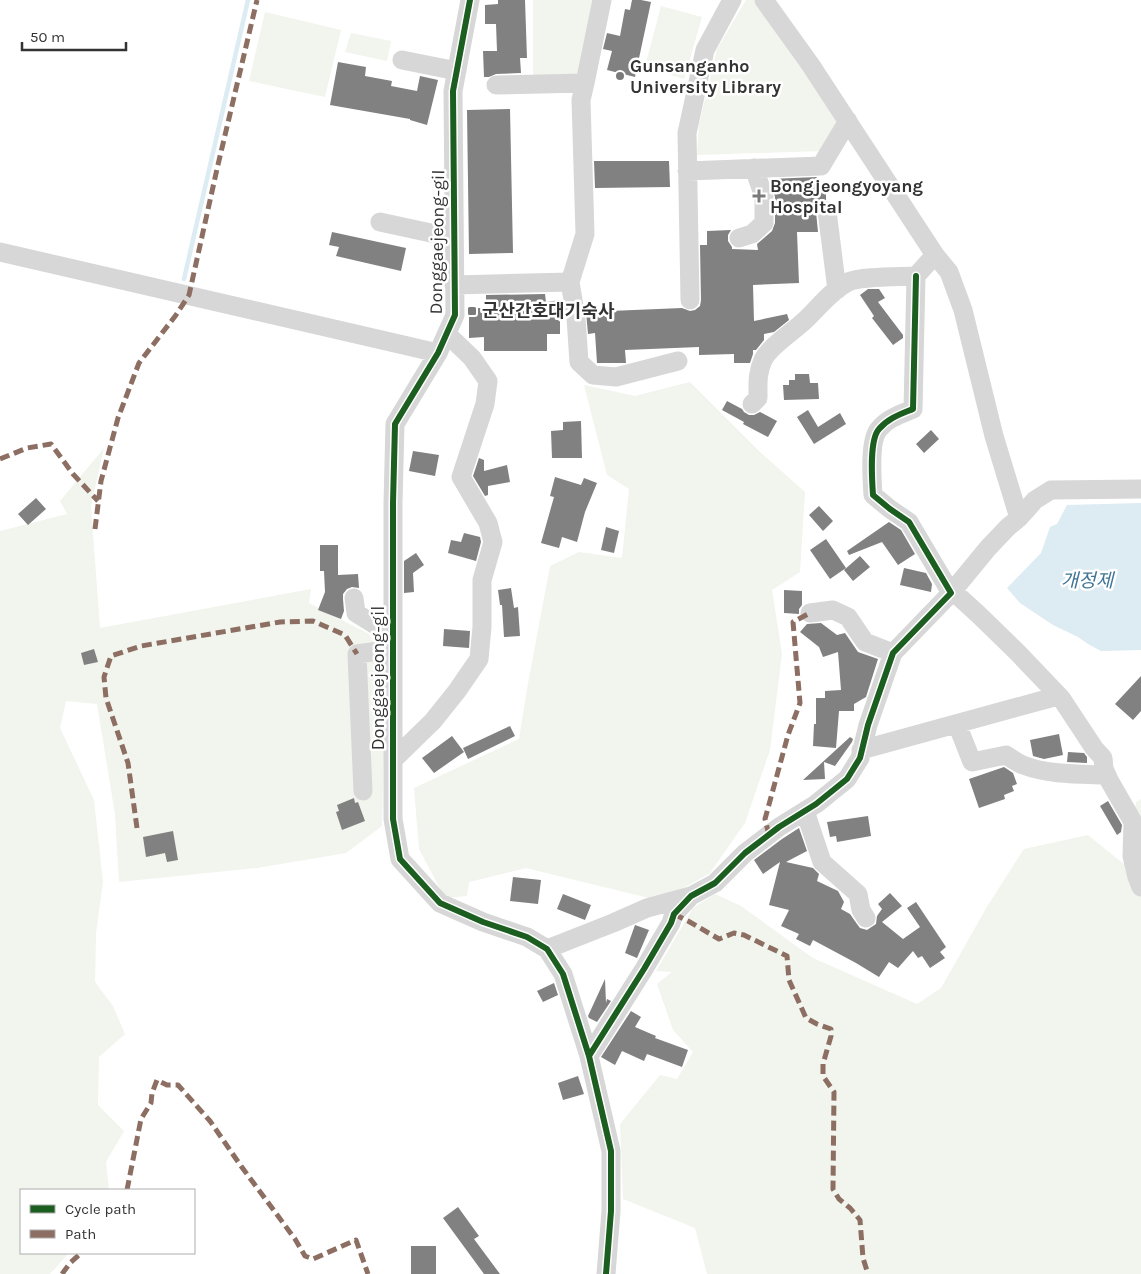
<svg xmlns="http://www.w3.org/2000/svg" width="1141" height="1274" font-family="Karla,'Noto Sans KR',sans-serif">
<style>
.green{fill:#f1f5ed}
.water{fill:#ddebf3}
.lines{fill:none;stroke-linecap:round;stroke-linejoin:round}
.stream{stroke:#ddebf3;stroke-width:4.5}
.building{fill:#818181}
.minor{stroke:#d7d7d7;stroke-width:19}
.quiet{stroke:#8d6e63;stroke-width:5;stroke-dasharray:10 5;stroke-linecap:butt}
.cycleway-casing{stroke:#fff;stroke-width:9}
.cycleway{stroke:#1b5e20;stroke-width:6}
.poi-dot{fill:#7a7a7a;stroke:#fff;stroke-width:2}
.labels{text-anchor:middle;stroke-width:5;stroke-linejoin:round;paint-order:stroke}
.poi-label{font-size:18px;font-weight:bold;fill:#333;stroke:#fff;text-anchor:start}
.street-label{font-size:18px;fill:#333;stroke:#fff}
.water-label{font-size:19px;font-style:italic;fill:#3f7597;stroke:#fff}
</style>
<rect width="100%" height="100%" fill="#fff"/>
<path class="green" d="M533 0H593L578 74 533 76Z
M746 0H755L838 121 823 151 697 155 699 124 717 49Z
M661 6 702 17 684 79 645 67Z
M265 12 341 30 325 97 249 81Z
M351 33 391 41 387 61 345 52Z
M690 382 760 452 805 492 800 572 772 590 782 654 770 750 745 823 710 873 661 901 526 868 469 882 467 896 445 898 419 849 414 788 519 739 527 689 550 566 579 552 622 558 629 489 607 475 584 385 635 396Z
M104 448 91 506 100 628 311 589 309 603 369 634 386 666 382 826 346 853 257 868 119 882 115 814 97 704 66 701 60 728 94 800 103 882 96 933 95 982 113 1006 125 1034 99 1057 98 1105 124 1131 106 1162 109 1190H21V1253H69L50 1274H0V531L67 514 60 501Z
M1141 799V1274H707L695 1228 623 1199 620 1124 660 1075 677 1079 693 1052 673 1030 657 984 672 972 656 971 693 908 715 894 741 906 813 958 917 1004 941 988 988 905 1024 849 1088 835 1125 865 1136 802Z"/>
<path class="water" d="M1141 503V650L1101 651 1088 644 1078 637 1053 625 1020 603 1007 588 1041 553 1050 527 1057 524 1067 505Z"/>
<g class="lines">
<path class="stream" d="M184 279 248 0"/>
</g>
<path class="building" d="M498 0H525L527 58H520L521 73 496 74 489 77H484L483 51H497L496 24H485V5L498 4Z
M632 0H641L651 2 635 77 607 70 612 51 603 49 607 33 620 36 625 9 630 10Z
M338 62 366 67 365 76 392 81 391 86 417 91 420 76 438 80 427 125 410 120V119L330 105Z
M510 109 513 253 469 254 467 110Z
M594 161H669L670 187 595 188Z
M817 177V187L826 186V200L821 202 816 207V212L818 232H797L799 283 753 285 754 321 787 314 789 320 774 332 764 334V340L756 350H753V354L750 363H734V354L699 355V347L625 350 626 363H597L595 333 588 334 586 312 682 308 690 311 695 310 700 306 701 300 700 245H707V231L731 230 728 235V241L732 247V249L758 250 757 244 772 231 775 223V197L770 179Z
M332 232 406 248 401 271 336 256 339 247 329 245Z
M868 289H879L885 298 878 302 903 335V338L893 345 872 318 874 316 860 295Z
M545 294 546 302 560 300V334H547V351H484V337L469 338V308H486V295Z
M795 374H809L810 383H818L819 399 784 400 783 385H789V380H795Z
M727 401 742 409 744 412 749 415H754L760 412 777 421 768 437 743 424 744 422 722 410Z
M808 410 818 427 840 413 846 424 814 444 797 417Z
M581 421 582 458H552L551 431 563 430V422Z
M931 430 939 439 924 453 916 444Z
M413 451 439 455 435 476 409 471Z
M479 458 484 460V471L507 465 510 482 488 486V495L485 496 473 476Z
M555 477 581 485 584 478 597 483 585 512 577 542 562 537 559 548 541 543 554 497 550 496Z
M36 498 46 509 28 525 18 514Z
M819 506 833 521 823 531 809 515Z
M889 522 901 530 915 554 898 565 882 542 849 555 847 551Z
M606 527 619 531 614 553 601 550Z
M464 533 480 537 481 542 476 561 448 553 451 540 461 542Z
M826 539 846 568 830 579 810 550Z
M320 545H338V575L358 574 359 588 352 587 347 589 343 594V599L344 611 341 619 318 610 325 592 324 571H320Z
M416 553 424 565 413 573 414 592 404 593V561Z
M860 556 870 567 853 581 844 570Z
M904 568 926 573 932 584 931 592 900 585Z
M511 588 514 608 518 607 520 636 504 637 502 605H500L498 590Z
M784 590 802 591V605L799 609V614L784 613Z
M821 623 837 635 845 633 858 652 878 659 866 697 854 704V711H839L836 748 813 746 814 724H816V698H825V691L841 690 838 652 823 657 819 647 800 632 807 624Z
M444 629 470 631 469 648 443 646Z
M94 649 98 662 84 665 81 653Z
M1141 676V711L1133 720 1115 704Z
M510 726 515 736 468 759 463 748Z
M1059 734 1063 755 1044 759 1033 756 1030 740Z
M452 736 464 752 434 773 422 758Z
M850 737 853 739 852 742 835 766 824 762 825 779 803 780Z
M1068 752 1084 753 1087 757V763L1067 762Z
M1004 767 1013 773 1017 784 1012 786 1014 791 1004 795 1005 799 979 808 969 779Z
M354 798 355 803 358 802 365 821 342 830 336 812 339 811 337 805Z
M1108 801 1122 825 1121 832 1117 835 1100 806Z
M868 816 871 836 837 842 836 836 830 837 827 822Z
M799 828 807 851 786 862 813 868 819 874 817 881 838 891 844 902 841 909 850 914 857 924 860 928 867 930 876 924 877 916 882 909 878 904 890 893 902 906 882 922 903 939 920 927 907 908 916 902 946 947 940 952 945 958 930 968 922 956 918 958 913 951 898 968 889 962 879 977 856 963 813 940 810 946 796 939 799 934 781 926 789 910 769 905 780 862 763 874 754 860 782 839Z
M173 831 178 860 167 862 165 853 146 857 143 837Z
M513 877 541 880 538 904 510 901Z
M563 894 591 905 585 920 557 909Z
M635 925 649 930 637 958 625 953Z
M605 979 606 1003 607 999 611 1001 597 1022 589 1018 588 1016Z
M554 983 558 995 543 1002 537 991Z
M631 1011 641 1017 635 1027 656 1036 655 1038 688 1050 682 1067 647 1054 644 1061 622 1051 615 1065 601 1057Z
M578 1076 584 1094 563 1100 558 1083Z
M458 1207 479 1236 474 1239 500 1274H484L443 1218Z
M411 1246H436V1274H411Z"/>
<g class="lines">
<path class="minor" d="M470 0 453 91 455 315 438 353 395 424 393 503V819L400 859 440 903 483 922 527 937 547 949 563 974 589 1056 611 1151V1211L606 1274
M402 60 457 71
M496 85 585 83 602 0
M687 171 821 166 848 121
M827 211 837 290
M380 222 454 238
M739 238 752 234 764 223V197L754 168
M0 252 438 353
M935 255 949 272 963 310 994 436 1019 518
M570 282 585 234 581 100 585 83
M454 285 570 282 576 318 579 362 593 375 616 377 678 361
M690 300 687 133 705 50 732 0
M752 404 758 398C758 384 757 373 763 360 769 347 791 333 802 323 817 310 829 292 848 282 861 276 901 277 916 276L935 255 810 64 764 0
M1141 489 1051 490 1035 500 1019 518 1008 527 988 548 951 593 956 594 979 615 1018 653 1061 698 1094 748 1103 758 1104 769 1109 780 1133 822 1132 856 1137 877 1141 887
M354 598 356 613 393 636
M810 613 833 610 848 617 865 642 893 653
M957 724 972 762 1006 755C1011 758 1017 763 1023 765 1049 775 1079 774 1107 775
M861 750 1058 696
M393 760 433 721 457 691 479 659 482 627V580L493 542 488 523 461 477 485 404 488 381 472 358 447 334
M363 791 357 654 393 649
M805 811 822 862 858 894 861 910 866 918
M547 949 613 923 647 908 691 896
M589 1056 644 969 671 923 674 914 691 896 715 883 745 853 779 827 816 804 847 779 860 758 868 725 893 653 951 593 909 522 890 509 873 495C872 480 869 440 879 429 888 418 901 414 913 409L916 276"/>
<path class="quiet" d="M0 459 27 448 51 444 73 474 98 501
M95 529 101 481 118 418 139 363 176 315 189 295 217 169 257 0
M137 828 128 763 106 698 104 677 111 656 141 646 280 622 313 621 345 635 357 654
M769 835 765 819 788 735 800 703 793 622 810 613
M674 914 688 921 719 939 734 933 744 935 787 956 789 980 806 1018 817 1024 831 1029V1036L823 1064V1076L834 1092 833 1189 839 1199 850 1208 860 1220 863 1258 868 1274
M127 1190 141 1119 151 1103 152 1093 157 1080 167 1085H178L210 1121 241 1166 295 1239 305 1256 313 1259 356 1240 368 1274
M62 1274 70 1263 81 1253"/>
<defs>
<path id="cycleway" d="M470 0 453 91 455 315 438 353 395 424 393 503V819L400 859 440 903 483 922 527 937 547 949 563 974 589 1056 611 1151V1211L606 1274
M589 1056 644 969 671 923 674 914 691 896 715 883 745 853 779 827 816 804 847 779 860 758 868 725 893 653 951 593 909 522 890 509 873 495C872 480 869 440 879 429 888 418 901 414 913 409L916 276"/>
</defs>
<use href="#cycleway" class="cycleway-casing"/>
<use href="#cycleway" class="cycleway"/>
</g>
<g class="poi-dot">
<circle cx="620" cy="76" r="5"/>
<path d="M756.5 188.5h5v5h5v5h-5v5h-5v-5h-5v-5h5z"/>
<rect x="467" y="306" width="10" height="10" rx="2.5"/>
</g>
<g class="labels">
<g class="poi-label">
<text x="630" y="72">Gunsanganho<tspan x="630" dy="21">University Library</tspan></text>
<text x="770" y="192">Bongjeongyoyang<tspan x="770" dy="21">Hospital</tspan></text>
<text x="482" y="317">군산간호대기숙사</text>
</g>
<g class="street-label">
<text transform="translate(437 242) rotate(-89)" y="6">Donggaejeong-gil</text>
<text transform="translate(378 678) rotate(-90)" y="6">Donggaejeong-gil</text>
</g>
<g class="water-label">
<text x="1087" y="587">개정제</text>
</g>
</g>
<rect x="20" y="1189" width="175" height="65" fill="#ffffff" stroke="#adadad"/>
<rect x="30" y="1205" width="25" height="8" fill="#1b5e20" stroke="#adadad"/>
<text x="65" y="1214" font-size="15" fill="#333333">Cycle path</text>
<rect x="30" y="1230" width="25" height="8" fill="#8d6e63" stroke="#adadad"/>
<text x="65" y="1239" font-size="15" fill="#333333">Path</text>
<path d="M22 42v8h104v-8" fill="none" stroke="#333333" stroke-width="2.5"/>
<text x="30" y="42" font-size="15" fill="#333333" stroke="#ffffff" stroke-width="4" paint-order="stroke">50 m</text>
</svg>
